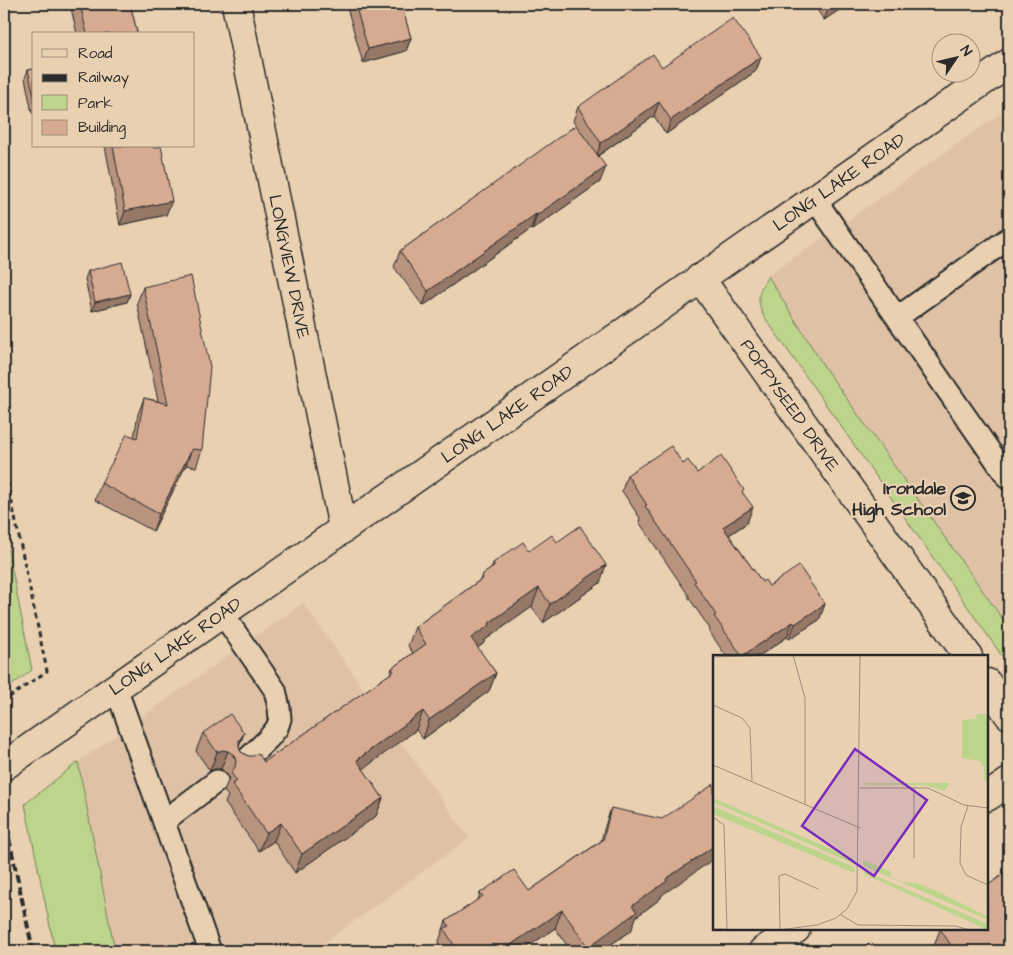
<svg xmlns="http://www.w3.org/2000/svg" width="1013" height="955" font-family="'Architects Daughter',sans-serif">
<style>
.built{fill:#dfc2a6}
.green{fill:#bcd48b;stroke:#74805b}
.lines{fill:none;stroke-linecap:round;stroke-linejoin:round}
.service-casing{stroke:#2b2b2b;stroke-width:25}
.minor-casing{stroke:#2b2b2b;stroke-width:31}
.tertiary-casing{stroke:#2b2b2b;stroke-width:31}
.path{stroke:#2b2b2b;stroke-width:3;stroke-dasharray:5 4;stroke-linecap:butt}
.service{stroke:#e9d0b1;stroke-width:21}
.minor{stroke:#e9d0b1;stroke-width:28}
.tertiary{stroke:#e9d0b1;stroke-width:28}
.rail{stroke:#2b2b2b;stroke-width:4;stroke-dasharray:8 4;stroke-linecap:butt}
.wall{fill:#b8937e;stroke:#2b2b2b}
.shaded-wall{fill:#967866;stroke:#2b2b2b}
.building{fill:#d6ab92;stroke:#2b2b2b}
.labels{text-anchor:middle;stroke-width:4.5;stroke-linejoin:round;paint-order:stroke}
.street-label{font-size:18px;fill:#2b2b2b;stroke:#e9d0b1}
.poi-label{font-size:18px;font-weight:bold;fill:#2b2b2b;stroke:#e9d0b1;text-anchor:end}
.inset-road{fill:none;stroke:#9d8e7b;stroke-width:1}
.view{fill:#7b2cbf;fill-opacity:0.15;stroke:#7b2cbf;stroke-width:2.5}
.inset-edge{fill:none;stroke:#2b2b2b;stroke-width:2.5}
</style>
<rect width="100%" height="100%" fill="#e9d0b1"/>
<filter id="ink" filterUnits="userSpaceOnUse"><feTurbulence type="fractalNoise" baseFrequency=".02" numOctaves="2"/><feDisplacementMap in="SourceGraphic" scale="10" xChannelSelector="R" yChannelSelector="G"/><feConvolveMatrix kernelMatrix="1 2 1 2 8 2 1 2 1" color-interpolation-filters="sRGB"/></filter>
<g filter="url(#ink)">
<path class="built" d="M1009 108V628L825 368 768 276Z
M303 603 469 838 313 951H115L78 762Z"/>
<path class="green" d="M768 276 825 368 1009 628V666L763 315C756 297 758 292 768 276Z
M4 529 32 670 4 691Z
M78 762 115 951H55L25 804Z"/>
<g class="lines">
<defs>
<path id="service" d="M814 198 1009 479
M898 317 1009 238
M222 613 275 690 279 708 280 719 277 728 268 739 244 762
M116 688 210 951
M164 821 217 781"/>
<g id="minor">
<path id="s1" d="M236 4 343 528"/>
<path id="s2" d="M700 278 968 656"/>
<path d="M987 683 1009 715"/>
<path d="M987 797 1009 782"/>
<path d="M763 951 796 929"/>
</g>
<g id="tertiary">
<path id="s3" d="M4 766 1009 63"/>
</g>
</defs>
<use href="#service" class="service-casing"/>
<use href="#minor" class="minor-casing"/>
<use href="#tertiary" class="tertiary-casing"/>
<path class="path" d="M4 465 47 671 4 701"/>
<use href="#service" class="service"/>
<use href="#minor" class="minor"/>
<use href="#tertiary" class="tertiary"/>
<path class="rail" d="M4 815 33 951"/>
</g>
<path class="wall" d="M70 4H130L137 32 136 34H77Z
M346 4H401L411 38 406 51 363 63Z
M813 4H848L824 20Z
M761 57 756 71 666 134 654 116 598 156 600 182 532 230 531 229 423 306 394 267 400 251 576 126 573 121 578 107 662 67Z
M34 69V113H32L25 78 28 70Z
M105 146H153L166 215 120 225Z
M88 271 130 294 127 302 92 311 85 279Z
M143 287 202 450 196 467 186 465 153 531 95 500 101 483 134 437 138 414 144 398 158 401 137 303Z
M683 464 697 473 743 493 747 523 729 535 762 582 769 586 825 604 819 620 789 639 787 637 759 656H726L709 631 710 629 689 598V596L639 522 640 518 622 491 627 475Z
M557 542 600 583 543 623 532 607 485 640 483 644 477 648 496 673 489 691 423 739 416 730 363 769 383 798 376 816 295 873 274 841 259 851 225 803 228 796 224 791 229 778 227 774 221 769H215L210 771 196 751 203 733H244L239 747 241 752 248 756 264 762 390 674 392 668 413 653 408 646 415 627 480 580 482 575 491 569 493 563Z
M611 808 662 895 660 899 636 917 631 931 601 951H571L555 928 522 951H440L437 947 446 921 478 900 480 893 529 891 601 841 605 826Z
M940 929H987L1009 951H938L934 946Z"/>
<path class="shaded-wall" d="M830 4H848L824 20Z
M411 38 406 51 363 63 368 49Z
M761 57 756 71 666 134 671 120Z
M659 102 654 116 596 157 601 143Z
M606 167 600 182 532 230 537 215Z
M172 201 166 215 120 225 125 211Z
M536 214 531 229 423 306 428 291Z
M130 294 127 302 92 311 95 302Z
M192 449 186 465 153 531 159 514Z
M753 507 747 523 718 542 723 527Z
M606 565 600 583 543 623 550 604Z
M539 588 532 607 485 640 483 644 464 657 471 638 489 623Z
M825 604 819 620 789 639 795 624Z
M793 622 787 637 759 656H742Z
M496 673 489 691 423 739 429 720Z
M423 711 416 730 350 779 357 760Z
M244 733 237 751 233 757 239 741Z
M222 750 228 751 221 769H215L210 771 217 752Z
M383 798 376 816 295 873 302 854Z
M281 823 274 841 259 851 266 833Z
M714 846V859L662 895 660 899 636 917 631 931 601 951H586L588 947 632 906 666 879Z
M562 910 555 928 522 951H508L509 946Z"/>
<path class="building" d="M80 4H130L137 32 131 34H87Z
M355 4H401L411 38 368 49Z
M733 18 761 57 671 120 659 102 601 143 578 107 653 54 662 67Z
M34 69V96L28 70Z
M576 125 606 167 537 215 536 214 428 291 400 251Z
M113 146H153L154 148 161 146 172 201 125 211Z
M122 262 130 294 95 302 88 271Z
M191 276 210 367 202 450 192 449 159 514 101 483 127 434 137 438 144 398 168 404 143 287Z
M671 446 683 464 688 460 697 473 721 456 744 490 742 492 753 507 723 527 762 582 765 580 769 586 799 566 825 604 795 624 793 622 742 656 714 616 716 615 694 582 696 581 645 506 647 505 627 475Z
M580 526 606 565 550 604 539 588 489 623 490 625 471 638 496 673 429 720 423 711 357 760 383 798 302 854 281 823 266 833 232 784 237 781 231 773 235 767 236 761 234 755 228 751 222 750 217 752 203 733 230 714 244 733 239 741V747L241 752 248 756H253L258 753 264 762 394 671 392 668 426 644 415 627 483 578 482 575 495 566 493 563 523 542 529 551 552 535 557 542Z
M714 784V846L666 879 667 881 632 906 637 912 588 947 562 910 509 946 513 951H451L456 948 444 929 449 926 446 921 483 896 480 893 514 870 529 891 603 840 611 808 662 819Z
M1009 870V948L1004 951H955L940 929H987V886Z"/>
</g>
<defs>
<symbol id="school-ring" viewBox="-11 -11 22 22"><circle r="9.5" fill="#e9d0b1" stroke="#2b2b2b" stroke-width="1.5"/><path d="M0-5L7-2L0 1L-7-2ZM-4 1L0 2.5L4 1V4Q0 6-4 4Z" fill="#2b2b2b"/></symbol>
</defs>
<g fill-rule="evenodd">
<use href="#school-ring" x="949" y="484" width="28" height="28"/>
</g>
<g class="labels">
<g class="street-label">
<text dy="6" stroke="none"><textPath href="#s3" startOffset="1019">LONG LAKE ROAD</textPath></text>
<text dy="6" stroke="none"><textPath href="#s1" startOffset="268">LONGVIEW DRIVE</textPath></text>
<text dy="6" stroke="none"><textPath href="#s2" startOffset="156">POPPYSEED DRIVE</textPath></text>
<text dy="6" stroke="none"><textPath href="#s3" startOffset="614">LONG LAKE ROAD</textPath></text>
<text dy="6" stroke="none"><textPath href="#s3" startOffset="209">LONG LAKE ROAD</textPath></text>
</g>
<g class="poi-label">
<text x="946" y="494">Irondale<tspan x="946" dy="21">High School</tspan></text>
</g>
</g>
<g transform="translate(713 655)">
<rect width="275" height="275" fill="#e9d0b1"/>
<path d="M264 59H275V126H271V112L267 106 249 103V65L263 64ZM150 128H236L232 136 212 130H153ZM0 143 141 204V209L0 147ZM0 151 141 212V218L0 159ZM150 205 177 216 178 222 189 227 203 228 226 237 275 262V265L151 211ZM151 216 275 269V275L151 219Z" fill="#bcd48b"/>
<path class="inset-road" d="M80 0 92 43V149M0 2 66 0M0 50 29 63 37 73 39 126M0 110 147 173M147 133H215L251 150 275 153M255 151 248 172 247 208 253 220 275 230M0 162 11 170 14 274M201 203V132M128 260 145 270 242 271 257 275M0 274 41 275M66 275 104 270 123 263 134 254 144 236 147 0M67 275 66 221 72 219 105 234"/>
<path class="view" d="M142 94 214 145 161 221 89 171Z"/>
<rect width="275" height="275" class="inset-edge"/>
</g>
<rect width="1013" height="955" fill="none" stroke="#e9d0b1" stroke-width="20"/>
<rect x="10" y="10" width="993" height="935" fill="none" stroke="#2b2b2b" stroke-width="2" filter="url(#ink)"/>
<rect x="32" y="32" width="162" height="115" fill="#e9d0b1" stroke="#9d8e7b"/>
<rect x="42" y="49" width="25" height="8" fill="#e9d0b1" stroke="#9d8e7b"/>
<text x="78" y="58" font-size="15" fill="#2b2b2b">Road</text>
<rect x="42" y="74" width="25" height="8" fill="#2b2b2b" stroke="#9d8e7b"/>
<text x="78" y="82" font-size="15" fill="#2b2b2b">Railway</text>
<rect x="42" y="95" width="25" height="15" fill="#bcd48b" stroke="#9d8e7b"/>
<text x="78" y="108" font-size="15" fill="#2b2b2b">Park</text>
<rect x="42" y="120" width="25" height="15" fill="#d6ab92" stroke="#9d8e7b"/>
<text x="78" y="132" font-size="15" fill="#2b2b2b">Building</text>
<g transform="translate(956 58) rotate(55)"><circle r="24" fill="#e9d0b1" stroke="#9d8e7b"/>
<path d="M0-4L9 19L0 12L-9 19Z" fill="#2b2b2b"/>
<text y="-8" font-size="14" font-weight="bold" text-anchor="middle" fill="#2b2b2b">N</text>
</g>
</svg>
